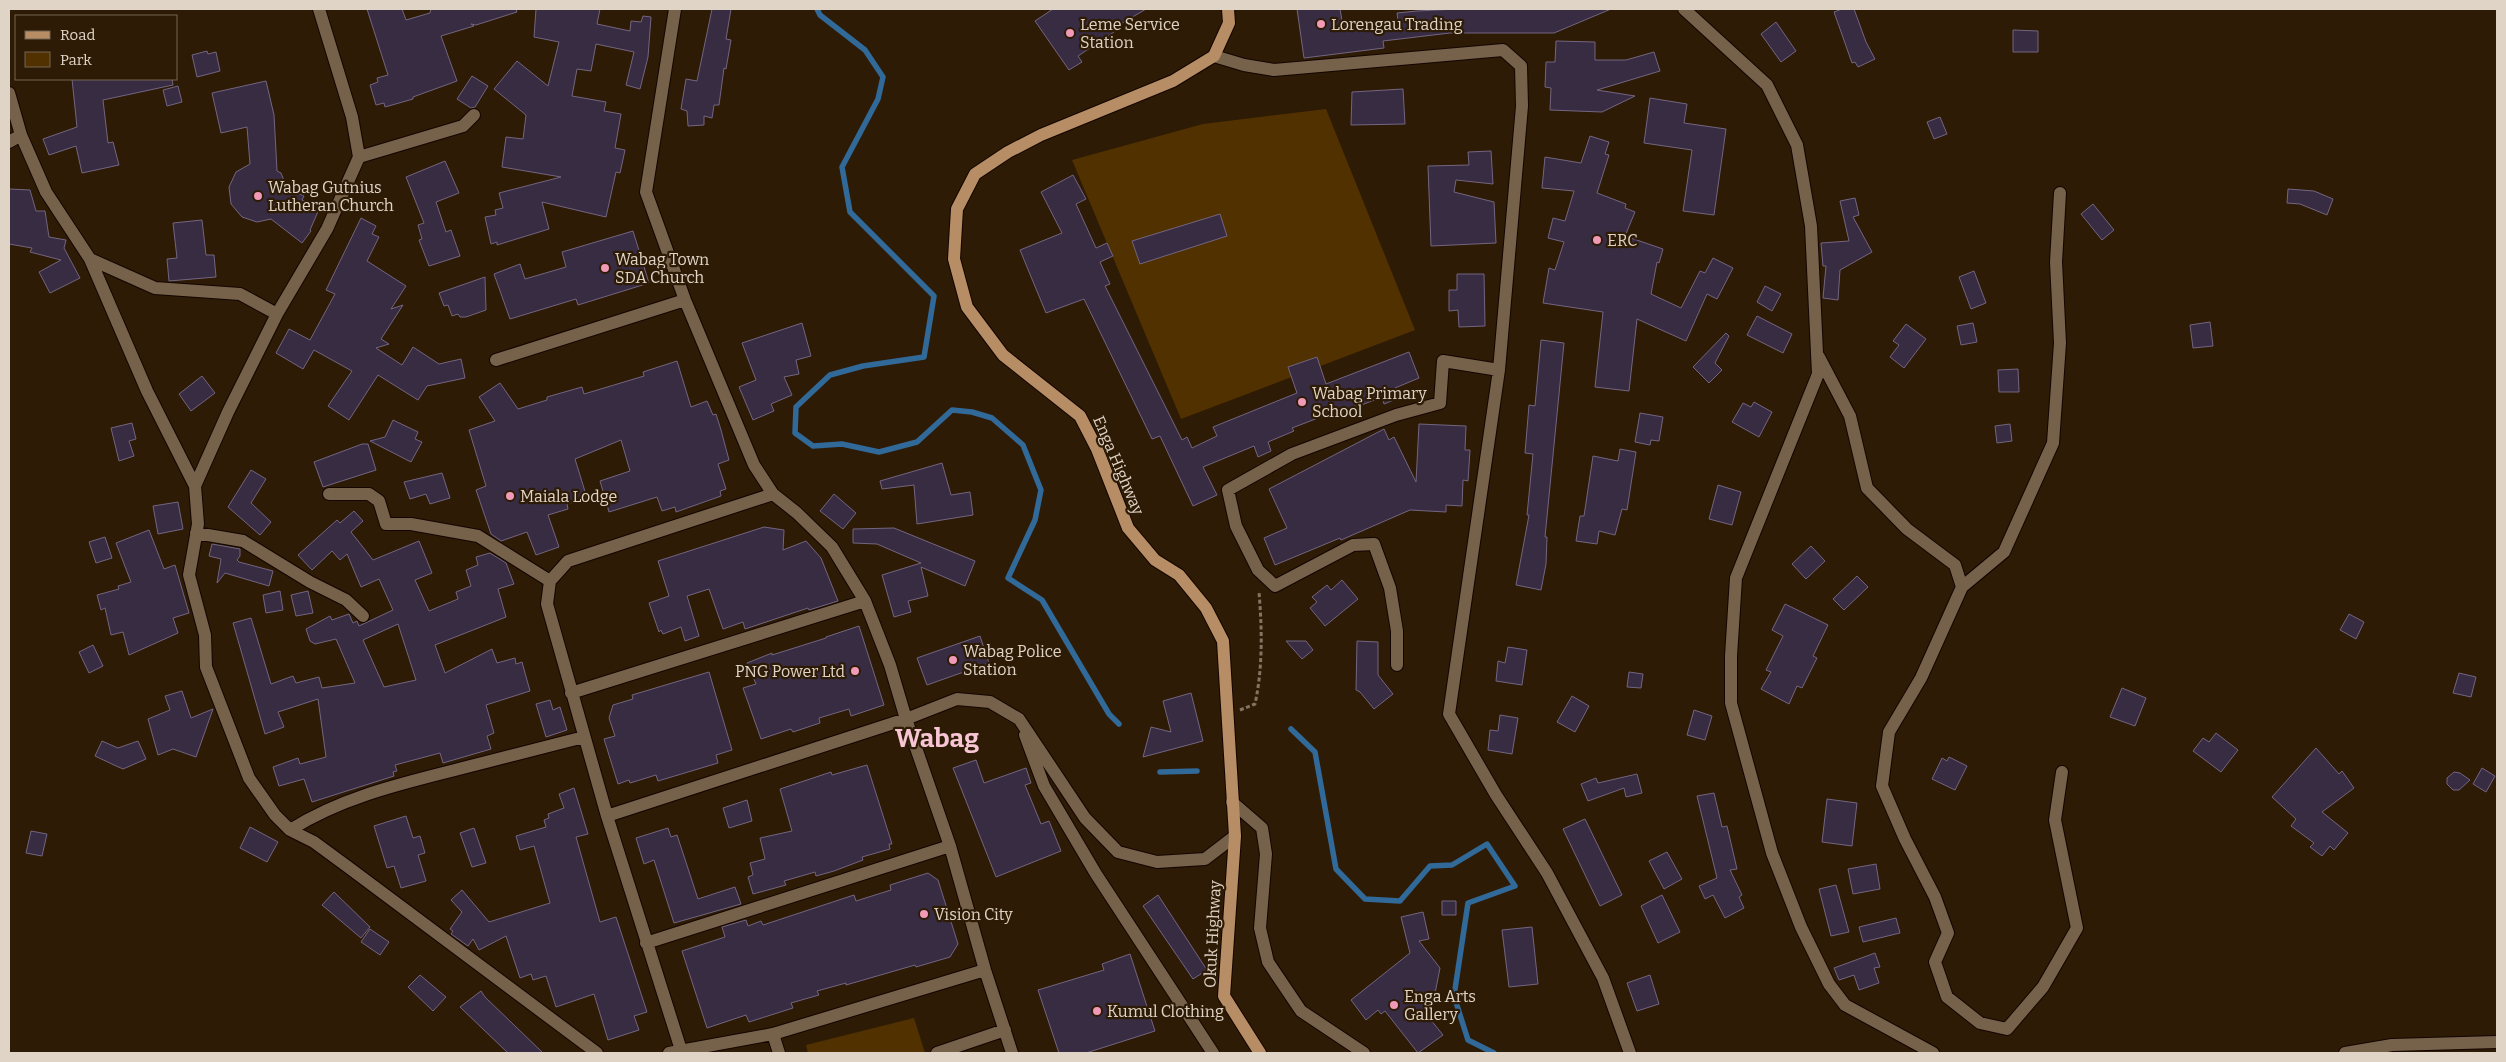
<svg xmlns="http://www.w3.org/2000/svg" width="2506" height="1062" font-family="Bitter,serif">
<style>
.green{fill:#523100}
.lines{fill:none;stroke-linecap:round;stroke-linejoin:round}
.stream{stroke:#316999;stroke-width:5.5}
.building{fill:#382c43;stroke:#736580;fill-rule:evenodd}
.minor-casing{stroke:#140500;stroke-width:14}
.major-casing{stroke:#140500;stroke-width:14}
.path{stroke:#847463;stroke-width:3;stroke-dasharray:4 2.5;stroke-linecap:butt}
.minor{stroke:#76614a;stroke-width:12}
.major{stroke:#b68d64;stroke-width:12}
.poi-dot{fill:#f09ab7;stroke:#2d1b05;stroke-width:2}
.labels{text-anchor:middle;stroke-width:4.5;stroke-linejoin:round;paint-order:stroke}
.poi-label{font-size:16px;fill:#e0d4c7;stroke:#2d1b05;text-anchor:start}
.street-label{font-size:16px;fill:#e0d4c7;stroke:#2d1b05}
.town-label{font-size:26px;font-weight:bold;fill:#f7c5d4;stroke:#2d1b05}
</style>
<rect width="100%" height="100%" fill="#2d1b05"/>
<path class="green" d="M1326 109 1415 330 1181 419 1072 160 1203 124Z
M914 1018 925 1053H808L806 1045Z"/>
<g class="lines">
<path class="stream" d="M817 9 820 15 865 50 883 77 878 99 842 167 850 212 934 296 924 357 863 366 830 375 796 407 795 433 813 446 842 444 879 452 917 442 952 410 972 412 992 418 1023 445 1041 490 1035 520 1008 578 1042 600 1109 714 1119 724
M1291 729 1315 752 1336 869 1365 899 1400 901 1430 866 1452 865 1487 844 1515 886 1468 903 1454 996 1468 1040 1494 1053
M1160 772 1197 771"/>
</g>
<path class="building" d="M367 9H402L406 20 430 13 431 9H516L517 12 476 25 471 24 474 26 441 36 457 81 413 97V99L385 107 384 103 376 105 370 85 378 82 377 78 388 75Z
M536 9H600L597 24 630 31 631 21 641 22 643 16 651 17 648 57 640 89 626 85 634 52 596 44 591 71 577 69 572 96 606 102 604 111 621 114 615 148 625 150 620 173 616 172 606 217 542 202 549 229 497 245V242L491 244 485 217 496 215 495 210 503 208 499 193 561 177 502 167 506 137 523 139 526 115 494 89 517 61 548 86 559 42 534 37Z
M712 9H731L726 39 731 40 726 69 724 68 719 105H714L712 118 704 116V125L688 126 687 111 681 109 686 79 697 81Z
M1053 9H1146L1119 25 1113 30 1114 32 1078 56 1082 62 1069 70 1035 21Z
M1297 9H1340L1343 26 1398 20 1397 13 1417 11 1457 9H1611L1554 33H1450L1383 41 1384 48 1304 58Z
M1842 9H1854L1866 42 1875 59 1858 67 1855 62 1852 63 1834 12Z
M1776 22 1796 51 1781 62 1761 34Z
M2013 30 2038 31V52H2013Z
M1556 41 1595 42V60H1626L1654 52 1660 71 1597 90 1635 96 1602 112 1550 110 1551 88 1545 87 1546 62H1555Z
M207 51 208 54 216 52 220 71 197 77 192 55Z
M472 76 488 86 475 107 471 108 457 99Z
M72 79H172L173 85 103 100 108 143 113 142 119 165 82 173 76 146 49 155 43 139 77 127Z
M266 81 274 115 277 171 281 173 287 188 304 196 302 200 320 207 310 230 311 231 302 243 271 219 257 222 242 217 231 204 229 187 236 172 250 164 247 127 221 133 212 93Z
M178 86 182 102 167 106 163 90Z
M1403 89 1405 124 1351 125 1352 92Z
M1650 98 1687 104 1684 123 1726 129 1714 215 1683 211 1692 150 1644 143Z
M1940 117 1947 134 1934 139 1927 122Z
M1590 136 1609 142 1605 154 1609 155 1597 193 1626 204 1625 208 1635 212 1625 236 1663 249 1659 263 1657 262 1651 294 1681 308 1700 271 1705 273 1713 258 1733 268 1717 299 1707 294 1686 341 1637 319 1629 391 1595 387 1603 312 1543 303 1549 268 1555 270 1564 242 1548 238 1553 218 1565 221 1574 191 1542 188 1545 157 1581 163Z
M1491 151 1493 184 1456 180 1454 192 1494 202 1496 243 1431 246 1428 166 1469 165 1468 152Z
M445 161 459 193 436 202 446 232 451 230 460 256 429 266 419 240 422 239 418 225 424 223 406 177Z
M1073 175 1086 199 1076 204 1096 248 1107 243 1113 256 1100 262 1110 284 1105 286 1182 440 1187 437 1192 448 1217 436 1213 427 1297 393 1288 367 1317 357 1326 384 1409 352 1419 378 1395 388 1399 398 1384 404 1382 397 1328 418 1326 415 1292 428 1294 431 1268 442 1271 451 1258 457 1254 446 1203 467 1217 495 1193 506 1160 436 1152 439 1084 299 1046 313 1020 250 1062 233 1041 192Z
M9 189 30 190 36 211H45L49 237 66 240 64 248 80 278 50 293 39 272 61 260 30 252 32 248 9 244Z
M2288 189 2314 191 2333 199 2327 215 2300 204 2287 203Z
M1855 198 1859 215 1853 217 1872 252 1840 270 1838 300 1823 298 1826 266H1823L1821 243 1849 241 1840 201Z
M2093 204 2114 230 2102 240 2081 214Z
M1220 214 1227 236 1140 264 1132 241Z
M361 218 376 226 372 234 379 237 367 261 406 286 391 309 403 305 381 339 389 344 376 348 402 365 413 347 439 364 461 359 465 378 427 386 418 400 378 375 349 420 328 406 352 371 314 350 303 369 276 353 289 329 310 340 335 294 326 290Z
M202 220 206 255H214L216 277 169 281 167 259 177 258 173 223Z
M633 231 649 283 578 305 576 299 510 319 494 274 520 264 525 279 566 267 562 252Z
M1974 271 1986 303 1971 309 1959 277Z
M1457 274H1484L1485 326 1459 327 1458 310 1449 311V290H1457Z
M485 277 486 310 466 317H460L458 314 452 316 448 305 444 306 439 293Z
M1765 286 1781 294 1772 311 1757 302Z
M1757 316 1792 334 1783 353 1747 335Z
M2210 322 2213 346 2193 348 2190 325Z
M802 323 811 356 796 360 799 374 784 377 792 395 771 404 774 411 753 420 739 387 756 380 742 343Z
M1973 323 1977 342 1961 345 1957 326Z
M1906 324 1926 339 1904 368 1890 357 1899 345 1893 341Z
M1726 333 1729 336 1715 363 1722 370 1709 383 1693 367Z
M1541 340 1564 343 1545 537H1547L1546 564 1541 590 1516 585 1529 515H1527L1533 454 1525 453 1529 405 1535 406Z
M677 361 691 407 707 401 713 415 716 414 721 430 729 460 718 464 726 489 720 491 721 496 676 512 675 507 662 511 657 497 609 512 600 481 630 471 621 440 575 459 587 498 567 504 568 509 548 515 559 547 536 555 527 532 501 541 491 534 476 490 486 486 469 430 495 421 479 397 500 383 518 409 547 400V397L582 387 584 394 644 376 643 372Z
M2018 369 2019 392H1999L1998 370Z
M202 376 215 393 191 411 179 394Z
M1754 402 1772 412 1759 437 1732 422 1743 403 1751 407Z
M1640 413 1663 417 1659 441 1651 440 1650 445 1635 442Z
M393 420 418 432 415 439 422 442 411 462 370 441 385 437Z
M132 423 136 439 129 441 134 456 119 461 111 428Z
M1419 424 1466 426 1465 450H1470L1468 481 1463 480 1462 506 1446 505V512L1410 510 1341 540 1340 538 1275 565 1264 538 1287 528 1269 489 1384 429 1389 440 1394 437 1416 482Z
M2010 424 2012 441 1997 443 1995 426Z
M362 444H368L376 470 323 487 314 462Z
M1620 449 1636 452 1627 510 1622 509 1615 535 1599 531 1597 544 1576 541 1580 516H1584L1593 456 1618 461Z
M942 463 951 495 970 492 973 515 917 524 914 485 882 489 880 481Z
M251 470 266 479 251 503 271 522 260 535 228 507Z
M442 473 450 498 430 504 426 494 410 499 404 482Z
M1718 485 1741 492 1732 525 1709 519Z
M834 494 856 513 843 529 820 511Z
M178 502 183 529 158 534 153 506Z
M354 511 363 521 351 532 373 560 419 541 432 573 415 580 429 611 458 599 456 592 471 586 466 570 478 565 476 557 490 553 506 563 514 584 498 589 506 617 435 645 445 673 492 649 497 663 515 658 516 664 522 662 530 691 486 705 494 733 487 736 491 749 443 763 440 753 395 765 397 771 393 772 394 776 312 802 304 779 279 786 273 767 298 758 300 764 326 757 318 699 278 712 284 727 265 734 233 623 251 618 271 684 293 676 296 683 319 677 322 688 355 683 336 639 315 644 310 641 306 629 330 616 332 620 349 614 353 623 357 621 359 626 393 610 379 579 361 587 347 554 340 560 332 551 312 570 298 555 337 520 340 523ZM398 624 416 680 384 687 363 640Z
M764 527 784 530 783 550 806 541 821 558 838 601 809 610 808 608 745 629 743 622 723 629 709 589 687 596 699 636 685 641 681 627 663 634 661 630 659 632 649 603 669 596 658 561Z
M894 528 975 561 965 586 921 567 928 596 908 601 911 612 894 617 882 575 921 563 877 544 853 543V529Z
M149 530 164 569 175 565 189 613 173 618 178 633 129 655 123 632 111 635 105 608 101 610 97 595 119 589 118 586 131 582 116 543Z
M105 537 112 558 96 563 89 542Z
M212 544 240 549V556L237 560 239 562 273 571 269 586 225 573 217 583 221 559 209 556Z
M1811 546 1825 561 1806 579 1792 564Z
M1857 576 1868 587 1844 610 1833 599Z
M1342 580 1358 599 1325 626 1310 608 1317 602 1312 597 1327 585 1331 590Z
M280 591 283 610 266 613 263 595Z
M308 591 313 613 296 616 291 595Z
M1785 604 1828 625 1813 656 1817 658 1802 688 1797 686 1789 704 1761 689 1771 672 1766 670 1783 636 1772 630Z
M2349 614 2364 622 2356 639 2340 630Z
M859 626 884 705 851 716 849 709 819 718 820 723 793 732 791 729 761 739 743 688 756 684 747 663 772 653V655L826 638V637Z
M980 636 989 663 927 685 917 658Z
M1286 641H1306L1313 650 1302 659Z
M1357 641 1378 642V675L1393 694 1374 709 1360 692 1356 690Z
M93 645 103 666 89 673 79 652Z
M1508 647 1527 650 1522 685 1496 681 1498 661 1505 663Z
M709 672 732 750 716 755 718 763 658 781 656 775 630 783 629 780 618 784 604 739 615 736 609 718 613 705 633 699 632 695Z
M1629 672 1643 674 1641 688 1627 687Z
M2459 673 2476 677 2471 697 2453 693Z
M2122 688 2146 698 2135 726 2110 717Z
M182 691 191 718 213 709 196 757 173 749 158 755 148 719 170 710 165 696Z
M1191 693 1203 741 1143 757 1151 727 1171 732 1163 701Z
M1572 696 1589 706 1575 732 1557 722Z
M550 700 553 710 560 707 567 730 546 737 536 704Z
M1694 710 1712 716 1705 740 1687 735Z
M1500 715 1518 718 1512 754 1488 750 1490 730 1498 731Z
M2216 733 2238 750 2221 772 2193 751 2203 738 2209 742Z
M102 741 118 748 138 741 146 759 123 769 114 765 95 756Z
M2316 748 2339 774 2342 771 2354 788 2322 812 2348 833 2334 850 2330 846 2322 856 2310 847 2314 843 2291 826 2296 819 2272 797Z
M1949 757 1967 766 1955 790 1932 779 1942 758 1947 761Z
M976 760 984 783 1026 768 1031 783 1025 785 1041 824 1049 821 1061 851 996 877 953 768Z
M867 765 892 844H889L890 849 862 857 863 860 834 871 816 876 815 872 784 881 786 885 753 894 748 877 753 875 750 863 765 859 760 838 792 831 780 789 831 772 832 775Z
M2482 768 2495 776 2486 792 2473 784Z
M2454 772 2460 773 2470 780 2459 790H2453L2447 784V778Z
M1637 774 1642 793 1626 797 1624 788 1588 801 1581 784 1596 778 1598 783Z
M574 788 588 834 576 837 600 922 616 917 647 1012 634 1016 639 1030 608 1040 594 994 556 1007 546 976 533 980 531 974 520 978 506 936 479 950 473 939 468 946 451 934 453 931 450 929 462 912 451 900 462 890 489 922 550 903 534 846 520 850 516 836 546 827 544 820 549 818 548 814 564 808 559 794Z
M1714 793 1722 827 1727 826 1737 869 1730 870 1742 895 1739 897 1744 908 1725 918 1713 895 1705 899 1699 886 1717 878 1697 796Z
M1827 799 1857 803 1852 846 1822 842Z
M747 800 752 821 729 828 723 808Z
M406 816 413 838 420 836 425 853 418 855 426 881 401 888 394 866 387 868 374 826Z
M1585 819 1622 895 1600 906 1563 829Z
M250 827 278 842 267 862 240 848Z
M474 828 486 863 472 867 460 833Z
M668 828 671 837 677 835 698 899 735 887 741 904 674 923 654 860 644 864 636 838Z
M31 831 47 834 42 856 26 853Z
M1667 852 1682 879 1664 889 1649 861Z
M1876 864 1880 889 1853 894 1848 869Z
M928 873 938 880 958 944 950 957 916 967 915 965 846 985V983L817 991 819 995 791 1003 793 1008 749 1022 746 1015 707 1028 682 951 725 937 722 927 746 920 748 926 761 921 763 925 854 895 856 901 891 890 890 885Z
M1836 885 1849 932 1831 936 1819 889Z
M334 892 370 927 361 938 322 905Z
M1158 895 1207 970 1193 979 1143 906Z
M1662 895 1680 932 1658 943 1641 906Z
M1442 901H1456V915H1442Z
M1423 912 1429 939 1419 941 1440 968 1430 1019 1443 1035 1418 1053 1385 1011 1381 1014 1378 1010 1366 1020 1351 1000 1410 953 1401 917Z
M1896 918 1900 933 1863 942 1859 927Z
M1532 927 1538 984 1509 987 1502 930Z
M370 929 389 942 380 955 361 942Z
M1875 953 1880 967 1874 968 1879 983 1859 990 1854 975 1839 980 1834 968Z
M1130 954 1155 1031 1086 1053H1059L1038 990 1104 970 1102 964Z
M420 975 446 997 433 1011 408 987Z
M1650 975 1659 1004 1637 1011 1627 983Z
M481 991 485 997 543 1053H508L460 1007Z"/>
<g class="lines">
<defs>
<path id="minor" d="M319 9 352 117 359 157 327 229 277 314 228 412 195 486 198 524 189 575 205 635 206 667 249 778 275 815 290 830 314 842 348 867 597 1053
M675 9 646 192 685 300 754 465 773 494 797 513 832 547 865 601 890 665 906 719 950 846 985 970 1012 1053
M1684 9 1767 85 1797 145 1811 226 1818 374 1736 578 1731 656V703L1772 853 1801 927 1829 984 1845 1005 1933 1053
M1214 56 1244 65 1274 70 1503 50 1521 66 1522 106 1499 370 1449 714 1496 795 1547 873 1603 978 1630 1053
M9 93 21 135 46 192 90 259 155 288 240 294 277 314
M9 142 21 135
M359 157 463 126 474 115
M90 259 147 391 195 486
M1819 357 1850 416 1867 488 1907 529 1955 565 1962 587 1921 678 1889 732 1882 786 1905 839 1935 897 1948 933 1935 962 1947 997 1980 1023 2007 1029 2043 987 2077 928 2055 820 2062 772
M496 360 685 300
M329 494H369L379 501 386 524H411L478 536 550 581
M196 533 243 541 310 582 346 600 363 616
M1962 587 2004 552 2053 443 2060 343 2056 262 2060 193
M1397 665V631L1390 588 1374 544 1353 545 1275 586 1258 570 1236 526 1228 490 1292 454 1396 415 1440 403 1443 361 1499 370
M571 693 865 601
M1025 735 1044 786 1096 874 1213 1053
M1232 802 1262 828 1266 854 1260 928 1268 962 1301 1011 1364 1053
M607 816 906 719 957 699 990 702 1019 719 1085 818 1118 852 1157 862 1205 859 1235 836
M290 830C339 799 395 785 451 771 495 760 540 748 584 737
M646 943 950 846
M773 1034 779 1053
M681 1050 607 816 547 604 550 581 568 561 773 494
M669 1053 773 1034 985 970
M937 1053 1005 1030
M2345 1053 2392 1045 2497 1042"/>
<path id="major" d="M1228 9 1229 23 1214 56 1173 81 1041 135 1008 152 975 174 957 209 954 259 967 307 1003 355 1080 416 1097 449 1128 528 1155 560 1179 575 1206 608 1223 641 1235 836 1224 996 1260 1053"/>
</defs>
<use href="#minor" class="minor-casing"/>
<use href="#major" class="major-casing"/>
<path class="path" d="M1240 710 1255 704C1263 667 1262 629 1259 592"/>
<use href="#minor" class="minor"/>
<use href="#major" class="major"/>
</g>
<g class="poi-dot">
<circle cx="1321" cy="24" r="5"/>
<circle cx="1070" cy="33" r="5"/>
<circle cx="258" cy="196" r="5"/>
<circle cx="1597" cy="240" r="5"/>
<circle cx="605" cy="268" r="5"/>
<circle cx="1302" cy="402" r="5"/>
<circle cx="510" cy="496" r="5"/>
<circle cx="953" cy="660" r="5"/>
<circle cx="855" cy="671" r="5"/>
<circle cx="924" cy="914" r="5"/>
<circle cx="1394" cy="1005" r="5"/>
<circle cx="1097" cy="1011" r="5"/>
</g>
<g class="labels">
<g class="poi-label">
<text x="1080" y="30">Leme Service<tspan x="1080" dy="18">Station</tspan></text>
<text x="1331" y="30">Lorengau Trading</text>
<text x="268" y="193">Wabag Gutnius<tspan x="268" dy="18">Lutheran Church</tspan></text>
<text x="1607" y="246">ERC</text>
<text x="615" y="265">Wabag Town<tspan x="615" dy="18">SDA Church</tspan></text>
<text x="1312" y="399">Wabag Primary<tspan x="1312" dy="18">School</tspan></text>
<text x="520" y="502">Maiala Lodge</text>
<text x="963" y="657">Wabag Police<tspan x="963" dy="18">Station</tspan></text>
<text x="845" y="677" text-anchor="end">PNG Power Ltd</text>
<text x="934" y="920">Vision City</text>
<text x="1404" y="1002">Enga Arts<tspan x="1404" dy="18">Gallery</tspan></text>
<text x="1107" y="1017">Kumul Clothing</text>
</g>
<g class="street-label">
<text transform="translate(1119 465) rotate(67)" y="6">Enga Highway</text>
<text transform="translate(1212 934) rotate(-87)" y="6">Okuk Highway</text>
</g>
<g class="town-label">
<text x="937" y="747">Wabag</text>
</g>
</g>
<rect width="2506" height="1062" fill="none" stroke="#e0d4c7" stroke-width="20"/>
<rect x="15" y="15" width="162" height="65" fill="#2d1b05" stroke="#756553"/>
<rect x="25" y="31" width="25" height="8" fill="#b68d64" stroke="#756553"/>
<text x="60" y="40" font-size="15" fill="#e0d4c7">Road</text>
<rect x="25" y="52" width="25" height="15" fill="#523100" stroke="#756553"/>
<text x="60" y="65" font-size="15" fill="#e0d4c7">Park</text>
</svg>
